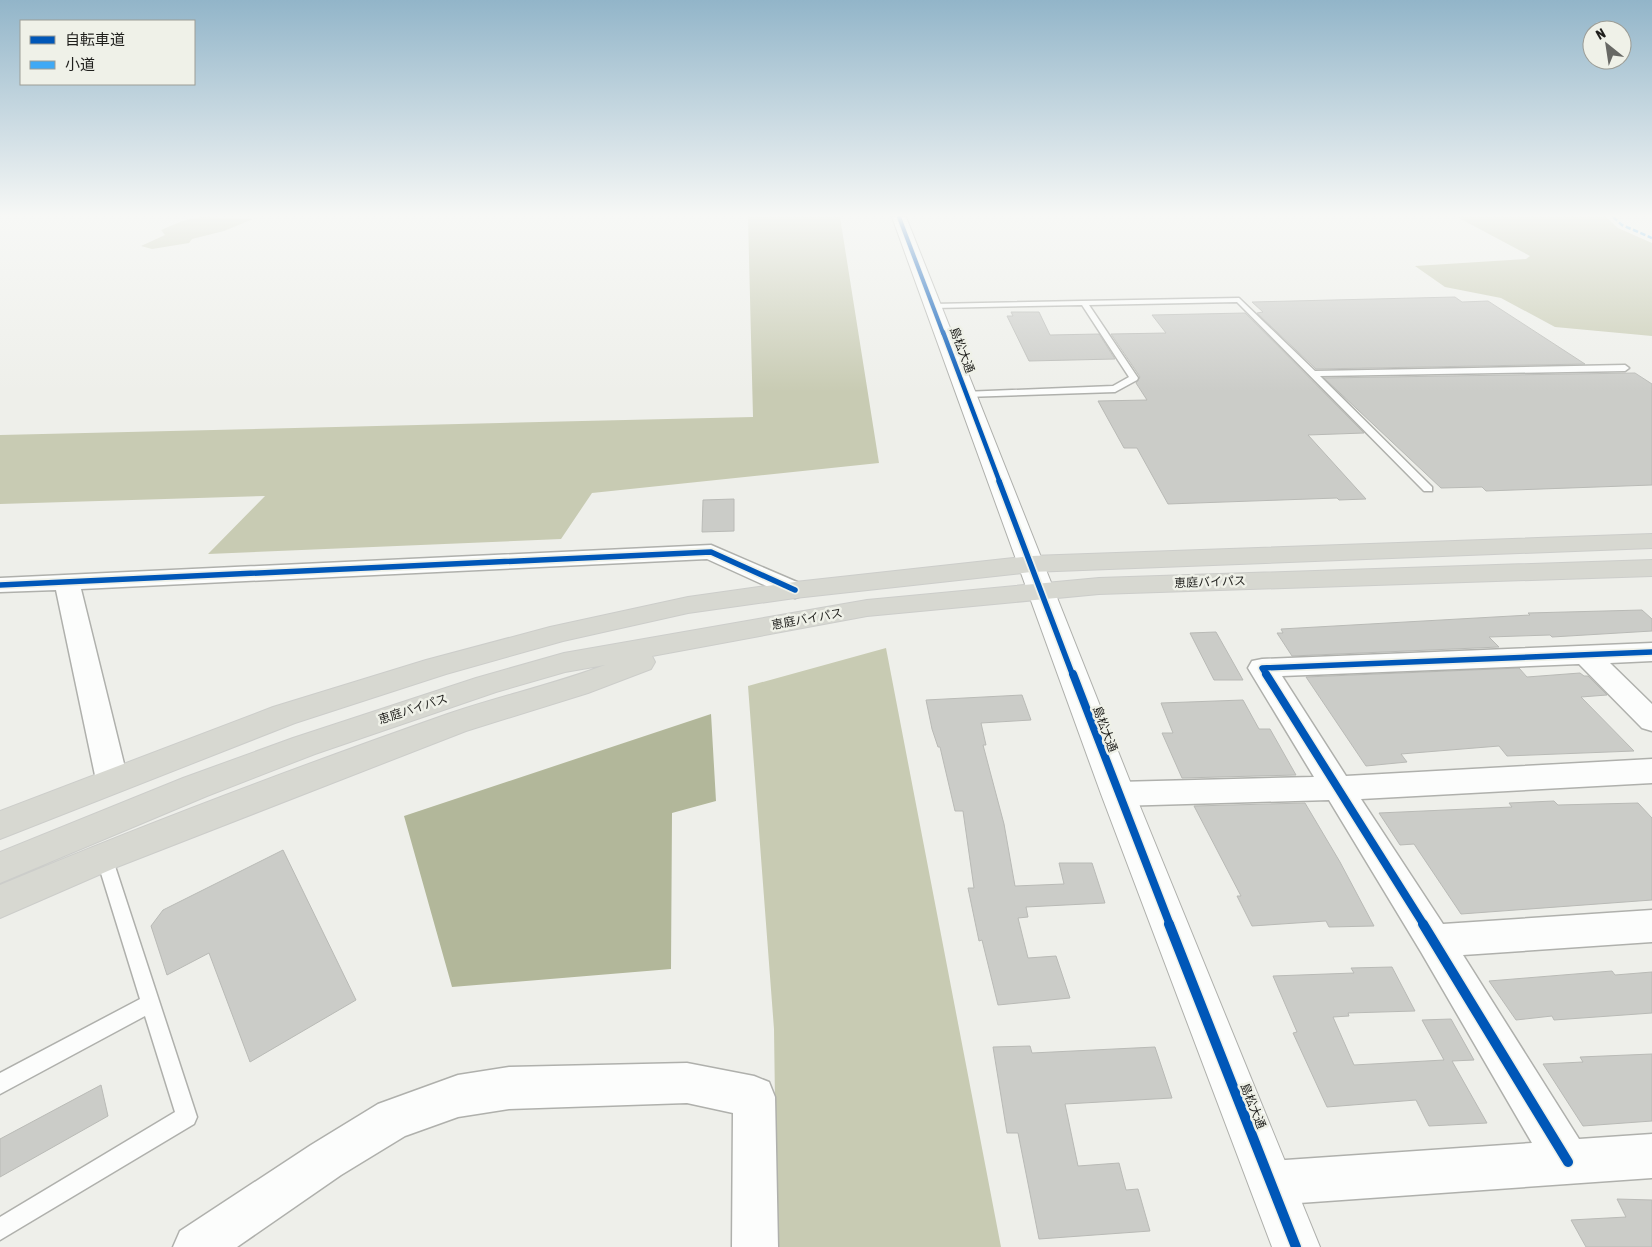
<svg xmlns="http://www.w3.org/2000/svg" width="1652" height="1247" font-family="'Asap Condensed','Noto Sans JP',sans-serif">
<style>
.forest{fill:#c8cbb3}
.water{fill:#b2b79a}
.building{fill:#cbccc8;stroke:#b9bab6}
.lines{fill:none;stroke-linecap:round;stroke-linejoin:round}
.service-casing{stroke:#afb0ac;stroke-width:3}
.minor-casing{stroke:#afb0ac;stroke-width:3}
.tertiary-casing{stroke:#afb0ac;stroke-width:2}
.trunk-casing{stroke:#cccdca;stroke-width:2}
.service{fill:#fcfdfc;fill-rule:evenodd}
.minor{fill:#fcfdfc;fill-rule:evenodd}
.tertiary{fill:#fcfdfc;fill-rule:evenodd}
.trunk{fill:#d7d8d1;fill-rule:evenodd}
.quiet{stroke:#3fa9f5;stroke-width:2.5;stroke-dasharray:5.5 2.5;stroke-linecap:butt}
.cycleway-far4-casing{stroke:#eff1e8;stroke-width:5.5}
.cycleway-far3-casing{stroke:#eff1e8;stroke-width:7}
.cycleway-far2-casing{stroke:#eff1e8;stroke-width:9}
.cycleway-far1-casing{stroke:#eff1e8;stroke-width:11}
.cycleway-casing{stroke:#eff1e8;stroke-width:13}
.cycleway-far4{stroke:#0057b8;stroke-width:4}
.cycleway-far3{stroke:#0057b8;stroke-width:4.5}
.cycleway-far2{stroke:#0057b8;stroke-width:5.5}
.cycleway-far1{stroke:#0057b8;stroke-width:8}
.cycleway{stroke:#0057b8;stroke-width:10}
.labels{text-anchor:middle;stroke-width:5;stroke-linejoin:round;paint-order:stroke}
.street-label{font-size:12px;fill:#1f1f1c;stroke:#eff1e8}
</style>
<rect width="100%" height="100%" fill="#eeefea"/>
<path class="forest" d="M201 217 253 219 224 231 192 239 189 243 152 249 141 246 165 235 161 230 182 221Z
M748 217H840L879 463 592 493 561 539 208 554 265 496 0 504V435L753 417Z
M1457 217H1606L1618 228 1652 243V336L1555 327 1501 298 1445 287 1415 266 1526 259 1530 256Z
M886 648 1001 1247H777L774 1029 748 686Z"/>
<path class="water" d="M711 714 716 801 672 813 671 969 452 987 404 816Z"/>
<path class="building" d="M1455 297 1462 302 1488 301 1585 364 1316 369 1257 313 1263 312 1252 302Z
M1011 312H1039L1050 335 1099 334 1115 359 1029 361 1007 316H1013Z
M1245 313 1364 433 1308 435 1366 499 1339 500 1337 498 1168 504 1137 448H1124L1098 401 1147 400 1136 383 1140 377 1111 334 1166 333 1152 315Z
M1635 373 1652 384V485L1486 491 1482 487 1441 488 1324 378Z
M734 499V531L702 532 703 500Z
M1642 610 1652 619V631L1552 637 1550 635 1489 637 1499 647 1292 656 1277 633H1283L1281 629 1530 615 1528 613Z
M1216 632 1243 680H1214L1190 633Z
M1519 668 1527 677 1580 673 1584 676H1588L1607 695 1581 697 1634 751 1507 756 1499 746 1401 754 1407 762 1366 766 1306 677Z
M1022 695 1031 720 981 723 986 745H983L1004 824 1015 886 1064 884 1059 863H1092L1105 903 1026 907 1028 917 1018 918 1028 958 1056 956 1070 998 998 1005 982 940 979 941 968 888H974L963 811H955L940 747H938L932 729 926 700Z
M1243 700 1259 729H1270L1296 775 1182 778 1162 733H1173L1161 703Z
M1554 801 1558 805 1638 803 1652 818V900L1461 914 1414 844 1400 845 1379 813 1512 807 1509 803Z
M1305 803 1340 862 1374 926 1329 927 1326 921 1252 926 1237 896H1241L1194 806Z
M283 850 356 1000 250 1062 209 953 167 975 151 926 163 910Z
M1392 967 1415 1011 1348 1013 1349 1016 1333 1017 1354 1065 1444 1060 1422 1020 1451 1019 1474 1060 1452 1061 1487 1123 1429 1126 1416 1100 1327 1107 1293 1033 1297 1032 1273 976 1354 973 1351 968Z
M1612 971 1615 975 1652 972V1013L1554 1020 1552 1016 1516 1020 1489 981Z
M1030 1046 1032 1053 1155 1047 1172 1098 1065 1104 1078 1166 1119 1163 1126 1190 1138 1189 1150 1231 1039 1239 1018 1133H1007L993 1047Z
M1652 1054V1121L1583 1126 1543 1064 1583 1062 1580 1057Z
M101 1085 108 1116 0 1177V1139Z
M1617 1199 1652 1200V1247H1586L1571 1220 1626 1217Z"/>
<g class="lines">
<defs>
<path id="service" d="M1239 298 1315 371 1625 365 1629 368 1625 371 1320 376 1432 487V491H1424L1237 302 1089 305 1138 378 1137 380 1115 392 966 397 963 396V392L1113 386 1129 377 1082 305 933 308 929 306 933 304Z
M104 850 110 852 112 857 197 1117 194 1124 0 1240V1217L175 1112 145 1016 0 1094V1073L140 999 96 857 98 852Z"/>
<path id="minor" d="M711 545 804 585 808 590 804 595 795 598 786 595 707 559 81 589 128 780 123 788 112 792 101 788 96 780 56 590 0 592V578Z
M1652 643V661L1610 663 1652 704V731L1642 728 1579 664 1282 676 1346 776 1652 759V783L1361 799 1443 924 1652 910V942L1463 955 1579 1139 1652 1134V1178L1271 1205 1255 1199 1249 1183 1255 1167 1271 1161 1532 1143 1421 952 1329 800 1118 806 1107 803 1102 794 1107 785 1118 782 1314 777 1248 668 1252 661 1262 659Z
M687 1063 754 1076 769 1082 775 1097 778 1247H732L733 1113 687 1103 509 1109 458 1117 405 1136 341 1175 237 1247H173L180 1231 311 1145 378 1104 458 1075 509 1067Z"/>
<path id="tertiary" d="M892 217H906L1135 794 1320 1247H1272L1101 794Z"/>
<path id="trunk" d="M1652 534V548L1031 572 795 598 688 613 563 641 446 674 295 723 0 839V811L273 707 426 660 550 627 688 597 795 582 1031 556Z
M1652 560V576L1099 594 867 616 652 656 655 662 651 669 588 693 466 731 117 867 0 918V885C145 824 294 768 442 716 496 697 552 685 605 665L565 672 496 692 315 754 207 796 0 883V852L183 778 293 738 476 678 564 653 867 600 1099 578Z"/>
</defs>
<use href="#service" class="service-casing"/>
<use href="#minor" class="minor-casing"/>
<use href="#tertiary" class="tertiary-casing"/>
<use href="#trunk" class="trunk-casing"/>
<use href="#service" class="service"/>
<use href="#minor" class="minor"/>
<use href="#tertiary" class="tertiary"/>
<use href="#trunk" class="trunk"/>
<path class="quiet" d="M1613 217 1622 225 1652 238"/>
<defs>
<path id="cycleway-far4" d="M899 217 943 333"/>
<path id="cycleway-far3" d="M943 332 1000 483"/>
<path id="cycleway-far2" d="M999 481 1073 676
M0 585 711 552 795 590
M1267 676 1262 668 1652 652"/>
<path id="cycleway-far1" d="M1073 674 1170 925
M1266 674 1424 925"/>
<path id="cycleway" d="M1169 924 1296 1247
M1423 924 1568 1162"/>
</defs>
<use href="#cycleway-far4" class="cycleway-far4-casing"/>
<use href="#cycleway-far3" class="cycleway-far3-casing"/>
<use href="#cycleway-far2" class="cycleway-far2-casing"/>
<use href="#cycleway-far1" class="cycleway-far1-casing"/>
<use href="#cycleway" class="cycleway-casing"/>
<use href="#cycleway-far4" class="cycleway-far4"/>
<use href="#cycleway-far3" class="cycleway-far3"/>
<use href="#cycleway-far2" class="cycleway-far2"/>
<use href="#cycleway-far1" class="cycleway-far1"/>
<use href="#cycleway" class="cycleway"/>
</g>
<linearGradient id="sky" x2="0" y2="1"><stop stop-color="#92b5c9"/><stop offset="0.55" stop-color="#f7f8f6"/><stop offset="1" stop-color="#f7f8f6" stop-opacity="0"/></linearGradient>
<rect width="1652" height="392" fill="url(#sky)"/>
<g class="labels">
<g class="street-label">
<text transform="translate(962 350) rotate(69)" y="4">島松大通</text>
<text transform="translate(1210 582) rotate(-2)" y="4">恵庭バイパス</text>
<text transform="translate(807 619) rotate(-10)" y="4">恵庭バイパス</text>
<text transform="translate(413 709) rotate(-18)" y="4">恵庭バイパス</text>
<text transform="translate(1105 729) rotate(69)" y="4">島松大通</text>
<text transform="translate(1253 1106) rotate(68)" y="4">島松大通</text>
</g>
</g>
<rect x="20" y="20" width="175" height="65" fill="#eff1e8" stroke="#9c9d96"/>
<rect x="30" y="36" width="25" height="8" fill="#0057b8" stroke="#9c9d96"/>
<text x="65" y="45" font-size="15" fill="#1f1f1c">自転車道</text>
<rect x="30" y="61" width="25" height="8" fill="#3fa9f5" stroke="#9c9d96"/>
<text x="65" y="70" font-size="15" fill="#1f1f1c">小道</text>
<g transform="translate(1607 45) rotate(330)"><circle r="24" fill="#eff1e8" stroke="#9c9d96"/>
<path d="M0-4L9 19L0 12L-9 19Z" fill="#676864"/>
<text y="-8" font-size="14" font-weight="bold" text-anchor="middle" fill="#1f1f1c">N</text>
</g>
</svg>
